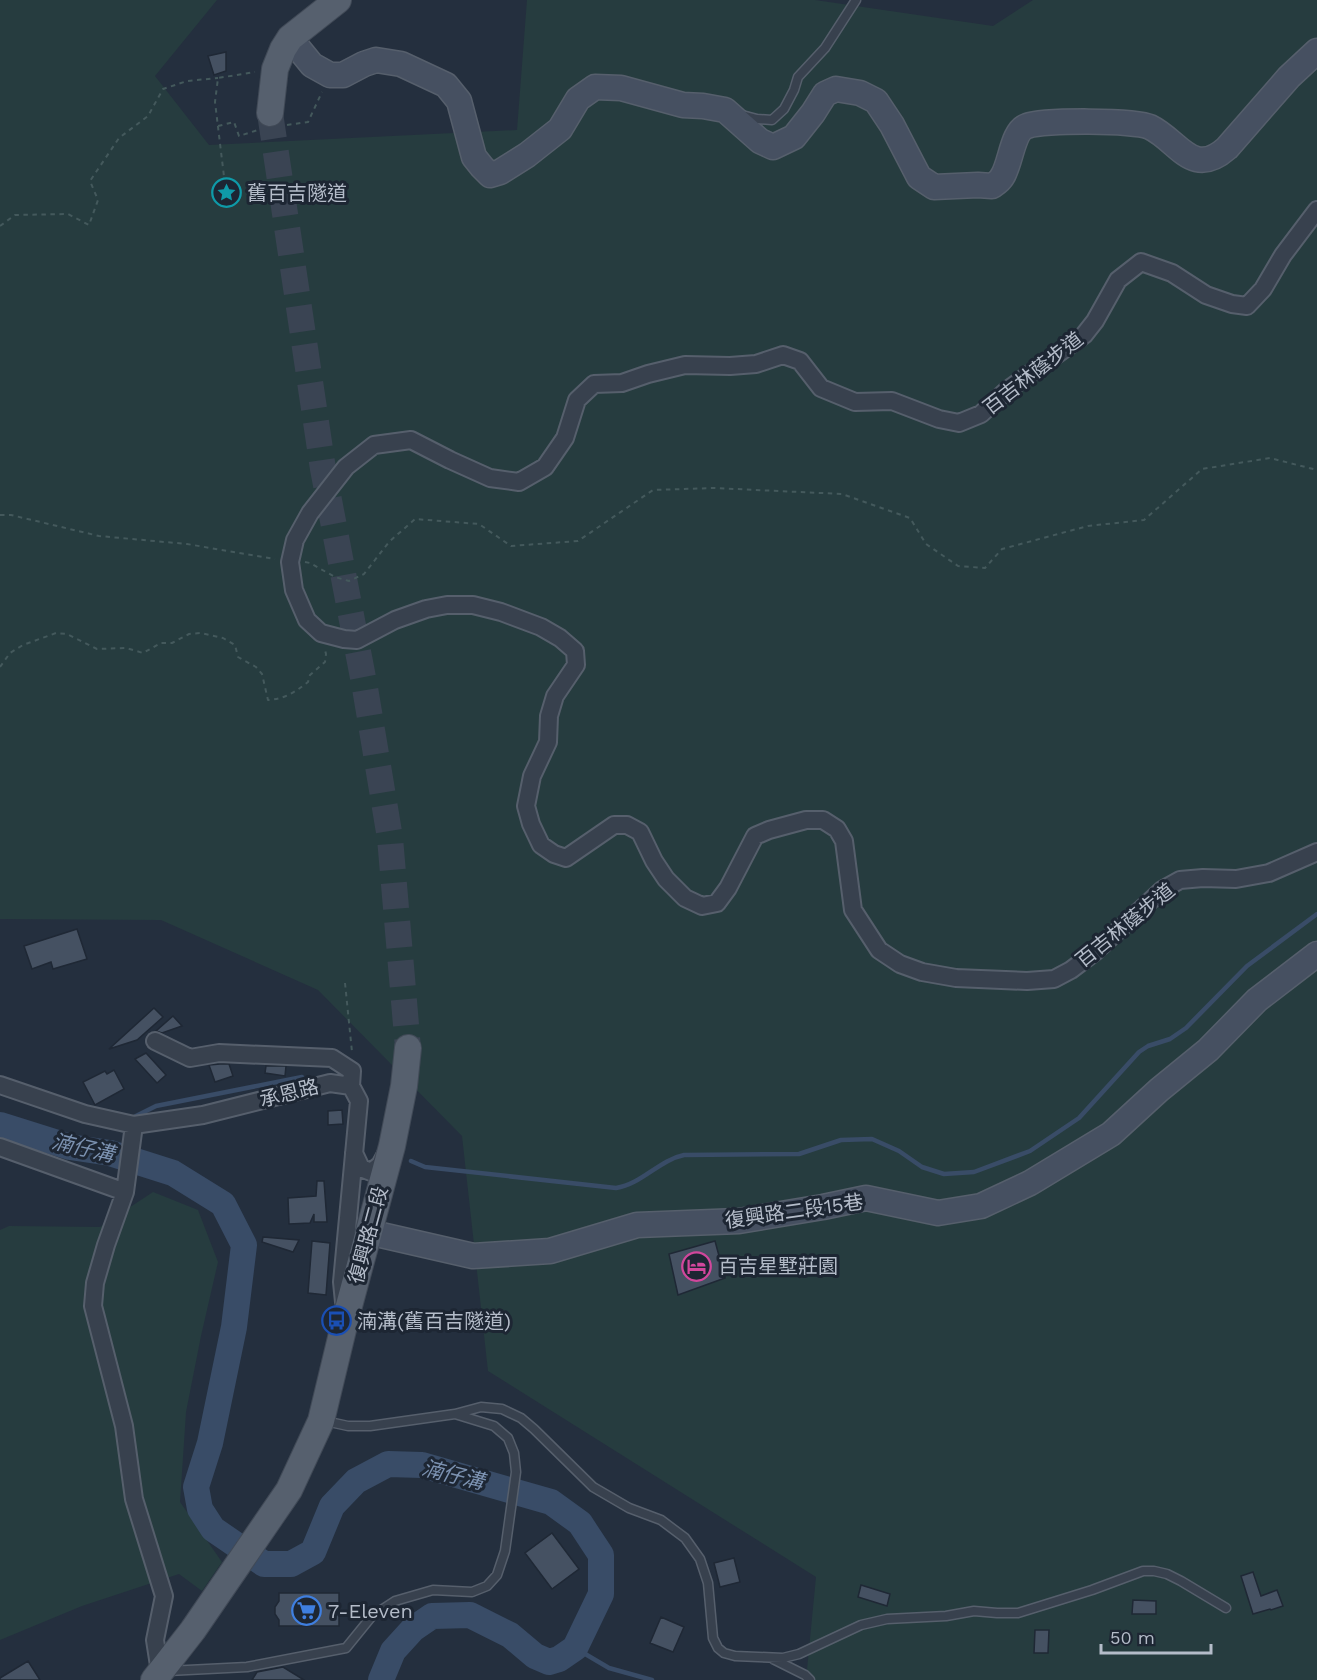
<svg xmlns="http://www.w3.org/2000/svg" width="1317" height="1680" font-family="'Work Sans','Noto Sans TC',sans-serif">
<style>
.green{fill:#263c3f}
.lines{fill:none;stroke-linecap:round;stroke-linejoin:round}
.stream{stroke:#394c67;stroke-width:4.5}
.river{stroke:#394c67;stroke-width:26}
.building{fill:#455162;stroke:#1f2835;stroke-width:1.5}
.primary-tunnel{stroke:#3a4453;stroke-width:26;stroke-dasharray:26 13;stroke-linecap:butt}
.lane-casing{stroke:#565f6c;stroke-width:11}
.street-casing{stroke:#565f6c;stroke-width:20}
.secondary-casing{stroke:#565f6c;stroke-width:27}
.primary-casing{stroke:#414a57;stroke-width:28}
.path{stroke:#44595c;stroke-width:2;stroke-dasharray:4.5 4.5;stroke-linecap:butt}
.lane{stroke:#38414e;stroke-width:8}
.street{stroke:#38414e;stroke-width:16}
.secondary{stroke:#465061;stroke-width:24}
.primary{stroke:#56606e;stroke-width:26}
.labels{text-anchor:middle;stroke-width:6;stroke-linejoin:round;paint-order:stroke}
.poi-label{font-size:20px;fill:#b4bcc9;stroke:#1d2633;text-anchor:start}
.street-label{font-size:20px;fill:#b4bcc9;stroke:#1d2633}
.water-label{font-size:21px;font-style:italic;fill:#7c92b1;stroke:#1d2633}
</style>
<rect width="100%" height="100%" fill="#242f3e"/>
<path class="green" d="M0 0H217L155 76 209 145 517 130 527 0H815L993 26 1033 0H1317V1680H806L816 1577 488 1371 462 1136 318 990 161 920 0 919Z
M153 1192 198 1210 218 1262 201 1336 186 1412 180 1502 222 1562 202 1591 179 1574 82 1606 0 1640V1230L9 1226 100 1227Z"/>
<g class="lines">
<path class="stream" d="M136 1116 156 1106 302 1077
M110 1153 113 1143
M411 1161 425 1167 616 1188C642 1184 659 1160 684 1155L799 1154 841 1140 872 1139 899 1151 922 1167 944 1174 974 1172 1030 1151 1079 1118 1139 1052 1148 1046 1170 1039 1186 1028 1247 966 1317 914
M575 1648 609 1668 652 1680"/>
<path class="river" d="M0 1125 70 1147 110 1153 173 1173 223 1204 244 1245 234 1327 210 1443 196 1487 200 1509 213 1529 264 1564H291L313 1552 332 1506 356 1481 388 1464 422 1465 551 1502 580 1523 601 1555V1594L575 1648 559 1659 549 1662 535 1656 510 1635 470 1615 432 1616 413 1629 393 1651 381 1680"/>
</g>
<path class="building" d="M226 52V71L214 75 208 56Z
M77 929 87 959 53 969 51 962 32 969 24 946Z
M154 1008 163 1017 137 1040 109 1049Z
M173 1016 182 1026 162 1033 156 1031Z
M146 1053 166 1075 157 1083 135 1059Z
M220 1064H229L233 1076 215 1082 209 1065Z
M266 1066H286L285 1076 265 1073Z
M114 1070 124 1089 95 1105 83 1082 105 1071 107 1074Z
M342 1110 343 1124 328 1125V1111Z
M317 1181H324L327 1222H314V1214L310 1223 289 1224 288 1198 316 1196Z
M263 1237 299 1240 293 1252 262 1242Z
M312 1241 330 1243 326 1295 308 1293Z
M715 1241 725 1278 678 1295 669 1254Z
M552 1533 579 1569 552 1589 525 1553Z
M734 1558 740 1582 720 1587 714 1563Z
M1253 1572 1261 1596 1277 1590 1283 1606 1271 1610 1270 1609 1253 1614 1241 1576Z
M861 1585 890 1594 887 1606 858 1597Z
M279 1593H339V1626H279V1620L275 1614V1607L279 1601Z
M1133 1600 1156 1601V1614H1132Z
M661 1617 684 1627 673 1652 650 1643Z
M1035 1630H1049L1048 1653H1034Z
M28 1661 40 1680H0V1678Z
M283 1667 304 1680H252L257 1672Z"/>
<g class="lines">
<path class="primary-tunnel" d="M270 113 323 469 365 688 390 838 408 1048"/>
<defs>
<path id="lane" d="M742 115 757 119 772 120 784 109 794 90 798 77 825 48 856 0
M455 1414 481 1407 502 1409 521 1418 534 1429 593 1487 629 1508 661 1520 685 1538 700 1559 708 1583 713 1638 718 1648 724 1653 735 1656 783 1658 799 1654 861 1625 887 1619 946 1616 974 1611 997 1613H1018L1092 1590 1143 1571H1154L1167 1574 1181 1581 1226 1608
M773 1659 805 1675 810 1680
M168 1671 247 1667 346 1648 372 1616 395 1601 433 1590 472 1592 487 1586 497 1575 505 1551 516 1472 514 1453 508 1438 494 1426 455 1414 370 1426H348L325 1421"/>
<path id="street" d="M1317 210 1283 255 1263 289 1247 306 1232 304 1206 295 1172 273 1141 262 1118 280 1095 321 1084 335 1006 391 981 414 959 423 939 419 892 401 855 402 821 388 800 361 783 355 756 364 730 366 685 365 648 374 622 383 594 384 577 400 565 438 545 467 519 482 490 478 450 460 411 440 374 445 346 467 310 513 295 540 290 562 294 590 307 620 321 633 344 639 357 640 395 620 426 609 447 605H473L501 612 541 627 560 638 575 651 576 665 555 696 549 716 548 742 532 776 526 806 531 824 541 845 554 854 566 858 614 825H627L640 832 654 861 666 879 685 898 702 906 717 903 728 888 755 836 769 830 806 820H823L837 829 844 841 853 910 879 950 900 964 922 972 956 978 1027 981 1054 979 1071 970 1096 951 1162 890 1180 880 1203 878 1236 879 1269 873 1317 852
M155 1041 190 1058 219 1053 332 1058 352 1071 351 1086
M0 1085 85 1114 134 1125 203 1115 330 1083 351 1086 359 1101 342 1282 344 1302
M134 1125 125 1192 106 1245 95 1283 93 1306 124 1426 134 1499 164 1596 155 1640 160 1672
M0 1147 125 1192
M354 1153 361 1168 371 1172 380 1165 386 1154"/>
<path id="secondary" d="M290 38 312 65 330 75H343L364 64 376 60 401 64 446 85 459 101 474 157 482 167 490 175 500 172 527 155 560 129 578 99 595 87 621 88 683 105 703 106 725 110 760 141 773 147 794 137 813 113 825 94 836 89 860 93 876 101 892 125 919 177 934 187 978 185 992 186C995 184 1000 181 1002 177 1011 164 1012 131 1027 126 1043 120 1135 120 1150 127 1179 141 1192 179 1227 148L1289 77 1317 51
M368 1232 473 1256 550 1251 637 1225 739 1221 823 1207 866 1198 938 1213 981 1206 1030 1183 1111 1134 1159 1090 1208 1050 1257 1000 1317 954"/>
<path id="primary" d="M270 113 275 69 283 49 290 38 338 0
M154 1680 193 1630 289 1490 321 1421 346 1317 392 1146 404 1086 408 1048"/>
</defs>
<use href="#lane" class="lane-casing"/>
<use href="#street" class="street-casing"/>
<use href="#secondary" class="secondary-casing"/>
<use href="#primary" class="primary-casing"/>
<path class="path" d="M287 125 308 122 322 92
M218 126 234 122 239 136 258 130
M226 193 215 102 218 78 255 72
M0 226 15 215 68 214 89 225 98 200 90 181 119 138 148 116 163 89 187 81 218 78
M0 515H11L99 536 187 544 275 559
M305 562 310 563 335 577 349 581 364 574 389 542 415 519 479 524 511 546 578 541 653 490 714 488 842 494 910 518 926 544 958 566 985 568 1002 549 1088 526 1144 520 1202 469 1270 458 1317 470
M0 667 10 653 23 645 56 633 67 634 97 649 126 648 143 653 161 643H172L189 634 201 633 223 638 235 645 238 657 256 667 262 674 268 700C285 699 295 692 308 682L310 675 325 662 326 654 325 650
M345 983 352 1052"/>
<use href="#lane" class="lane"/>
<use href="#street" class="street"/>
<use href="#secondary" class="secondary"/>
<use href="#primary" class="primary"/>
</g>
<defs>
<symbol id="sight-ring" viewBox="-11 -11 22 22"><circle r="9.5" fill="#1d2633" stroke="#0f9aa8" stroke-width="1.5"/><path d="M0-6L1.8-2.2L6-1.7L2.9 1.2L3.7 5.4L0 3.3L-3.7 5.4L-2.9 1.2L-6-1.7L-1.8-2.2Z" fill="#0f9aa8"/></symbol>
<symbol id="hotel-ring" viewBox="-11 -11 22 22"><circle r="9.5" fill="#1d2633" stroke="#d1479c" stroke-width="1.5"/><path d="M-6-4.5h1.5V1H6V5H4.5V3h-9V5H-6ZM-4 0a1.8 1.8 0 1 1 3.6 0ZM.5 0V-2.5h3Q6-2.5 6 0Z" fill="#d1479c"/></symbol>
<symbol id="bus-ring" viewBox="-11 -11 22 22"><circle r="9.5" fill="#1d2633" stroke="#1a4fb4" stroke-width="1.5"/><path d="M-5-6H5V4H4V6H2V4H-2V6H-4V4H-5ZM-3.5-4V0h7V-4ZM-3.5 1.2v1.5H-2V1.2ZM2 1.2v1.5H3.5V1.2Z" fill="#1a4fb4"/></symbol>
<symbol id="supermarket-ring" viewBox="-11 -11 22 22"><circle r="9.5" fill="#1d2633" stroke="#3f7fe0" stroke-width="1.5"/><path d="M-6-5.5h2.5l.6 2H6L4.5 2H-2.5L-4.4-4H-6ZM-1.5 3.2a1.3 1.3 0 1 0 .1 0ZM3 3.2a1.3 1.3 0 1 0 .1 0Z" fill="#3f7fe0"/></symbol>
</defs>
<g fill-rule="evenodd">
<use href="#sight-ring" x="210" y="176" width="33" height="33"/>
<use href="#hotel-ring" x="680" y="1250" width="33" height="33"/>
<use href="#bus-ring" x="320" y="1304" width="33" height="33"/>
<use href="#supermarket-ring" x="290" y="1594" width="33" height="33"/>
</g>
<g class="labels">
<g class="poi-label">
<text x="247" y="200">舊百吉隧道</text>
<text x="718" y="1273">百吉星墅莊園</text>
<text x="357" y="1328">湳溝(舊百吉隧道)</text>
<text x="328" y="1618">7-Eleven</text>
</g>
<g class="street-label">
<text transform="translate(1033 373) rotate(-38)" y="7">百吉林蔭步道</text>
<text transform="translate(1125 925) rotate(-39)" y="7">百吉林蔭步道</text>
<text transform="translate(289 1093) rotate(-14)" y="7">承恩路</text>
<text transform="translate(794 1211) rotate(-8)" y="7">復興路二段15巷</text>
<text transform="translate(368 1235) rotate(-75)" y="7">復興路二段</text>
</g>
<g class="water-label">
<text transform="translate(83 1148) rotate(13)" y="7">湳仔溝</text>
<text transform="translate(453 1475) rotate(14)" y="7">湳仔溝</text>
</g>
</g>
<path d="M1101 1644v9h110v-9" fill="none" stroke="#b4bcc9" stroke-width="3"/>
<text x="1110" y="1644" font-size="18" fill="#b4bcc9" stroke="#1d2633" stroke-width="4.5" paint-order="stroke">50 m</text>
</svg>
